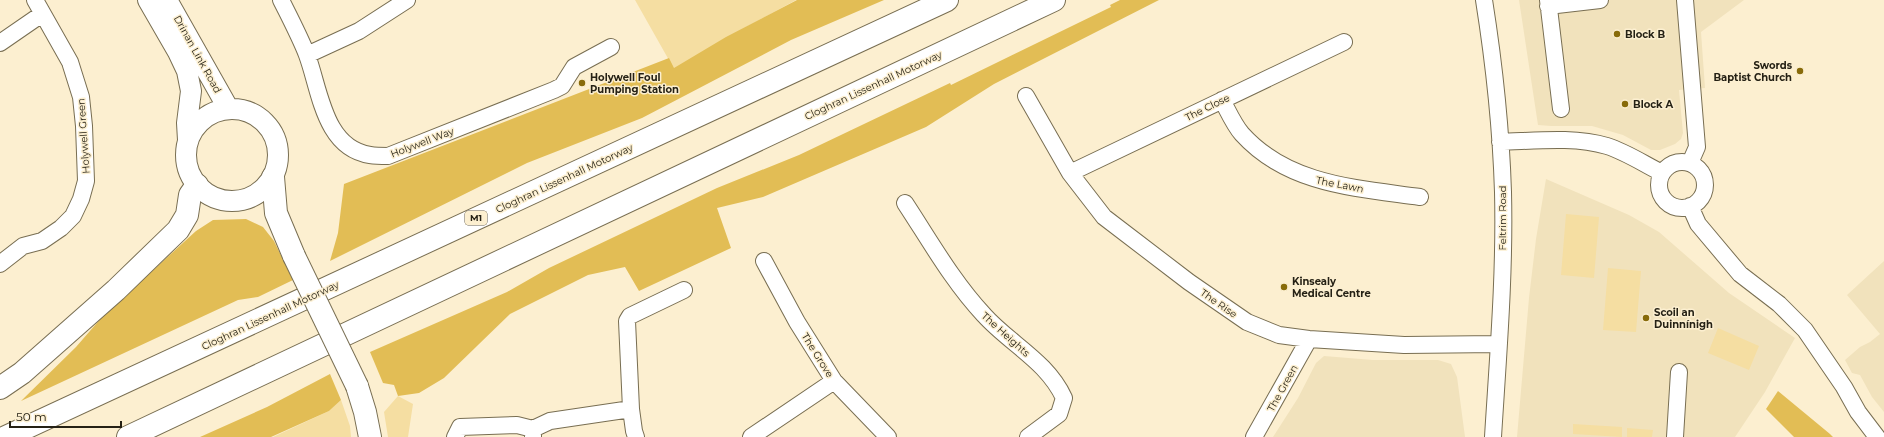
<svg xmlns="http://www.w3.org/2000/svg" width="1884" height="437" font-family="Montserrat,sans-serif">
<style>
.built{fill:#f1e2bc}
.green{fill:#f5dea2}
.forest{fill:#e2bd55}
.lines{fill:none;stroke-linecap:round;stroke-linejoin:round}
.minor-casing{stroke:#786e52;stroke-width:18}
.major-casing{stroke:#786e52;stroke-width:22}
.highway-casing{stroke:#786e52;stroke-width:24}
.minor{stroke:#fff;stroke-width:16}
.major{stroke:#fff;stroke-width:20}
.highway{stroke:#fff;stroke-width:22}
.highway-bridge-casing{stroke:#786e52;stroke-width:24;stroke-linecap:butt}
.highway-bridge{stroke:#fff;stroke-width:22}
.poi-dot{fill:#886b0a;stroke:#fcefd0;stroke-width:1.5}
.labels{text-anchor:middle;stroke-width:3;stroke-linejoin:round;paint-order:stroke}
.shield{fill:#fcefd0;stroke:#665f4d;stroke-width:1}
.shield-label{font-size:9px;font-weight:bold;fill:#252115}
.poi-label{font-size:10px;font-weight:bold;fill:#252115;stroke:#fcefd0;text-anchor:start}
.street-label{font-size:10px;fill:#252115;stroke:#fcefd0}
</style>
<rect width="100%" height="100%" fill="#fcefd0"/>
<path class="built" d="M1519 0H1744L1701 32 1705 88 1679 90 1683 133 1681 139 1675 144 1660 150H1651L1623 135 1592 126H1551L1538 125Z
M1546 179 1629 215 1659 232 1729 293 1795 338 1765 392 1735 437H1517L1529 298 1536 239Z
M1884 261V412L1872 397 1860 375 1852 373 1845 360 1860 347 1870 342 1880 334 1847 295Z
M1324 356 1373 360H1438L1451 364 1457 377 1465 437H1273L1298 398 1316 363Z"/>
<path class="green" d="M635 0H796L726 38 674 69Z
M1566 214 1599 217 1594 278 1561 275Z
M1608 268 1641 271 1636 332 1603 330Z
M1718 328 1759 346 1749 370 1708 353Z
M398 396 413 404 408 437H388L384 412Z
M341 400 350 426 351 437H273L329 411Z
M1573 424 1622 427V437L1573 434Z
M1627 428 1653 430 1652 437H1627Z"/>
<path class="forest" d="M797 0H884L791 40 642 118 527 163 330 261 338 233 344 184 669 58 674 68 726 37Z
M1120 0H1159L994 84 926 127 763 197 717 208 731 248 639 291 625 267 588 275 510 314 444 378 419 393 398 396 394 385 383 383 370 352 507 292 549 268 717 188 799 155 950 83 951 85 1111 7 1110 5Z
M246 219 263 227 274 241 293 280 258 297 238 300 21 401 76 347 103 316 196 231 213 220Z
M330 374 341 400 329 411 271 437H200L267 407Z
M1778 391 1830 434 1833 437H1794L1766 409Z"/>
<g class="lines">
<defs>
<path id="minor" d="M281 0C290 18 300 37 307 55 320 90 324 148 370 155 376 156 382 156 388 156L554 90 562 86 574 67 611 47
M1484 0C1494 63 1501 128 1503 192 1505 274 1498 356 1493 437
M1548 0 1561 109
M1685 0 1697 147 1690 163
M1548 6 1600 0
M0 43 42 14
M307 55 359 31 407 0
M1026 96 1070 173 1104 217 1189 282 1247 322 1279 335 1309 339 1404 345 1498 344
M1222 100C1228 111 1234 125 1242 134 1288 185 1356 188 1420 197
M1500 142C1534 141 1574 136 1607 146 1626 152 1644 164 1662 173
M1659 185a23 23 0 1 1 46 0a23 23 0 1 1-46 0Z
M1070 173 1344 42
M905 203C930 241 953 282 984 315 1010 344 1047 361 1064 398L1059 414 1028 437
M1690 206 1698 224 1740 274 1779 304 1805 330 1844 387 1858 412 1877 437
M764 261 797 322 834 381 888 437
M0 264 23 246 42 241 61 228 73 216 81 199 86 181 84 126 81 97 70 62 35 0
M455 437 460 427 517 425 533 429
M533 437V429L550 421 631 409
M636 437 634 431 631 409 627 321 630 316 684 290
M751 437 834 381
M1254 437 1309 339
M1675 437 1679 372"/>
<path id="major" d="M148 0 178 52 187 71 191 91 187 123 188 140
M167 0 228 108
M186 155a46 46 0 1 1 92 0a46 46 0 1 1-92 0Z"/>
<path id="highway" d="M273 177 276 213 294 256
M357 386 365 412 370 437
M0 388 22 373 116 290 178 230 187 215 190 195 197 185
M6 437 947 0
M128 437 1054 0"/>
</defs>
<use href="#minor" class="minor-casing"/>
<use href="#major" class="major-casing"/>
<use href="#highway" class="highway-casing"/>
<use href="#minor" class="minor"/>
<use href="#major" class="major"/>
<use href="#highway" class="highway"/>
<defs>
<path id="highway-bridge" d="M294 256 357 386"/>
</defs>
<use href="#highway-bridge" class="highway-bridge-casing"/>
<use href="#highway-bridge" class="highway-bridge"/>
</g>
<g class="poi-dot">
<circle cx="1617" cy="34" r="4"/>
<circle cx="1800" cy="71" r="4"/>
<circle cx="582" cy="83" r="4"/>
<circle cx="1625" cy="104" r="4"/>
<circle cx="1284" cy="287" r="4"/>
<circle cx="1646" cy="318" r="4"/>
</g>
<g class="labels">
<rect class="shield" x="465" y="211" width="22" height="14" rx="3"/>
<g class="shield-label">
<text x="476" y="221">M1</text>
</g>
<g class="poi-label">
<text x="1625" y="38">Block B</text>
<text x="1792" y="69" text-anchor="end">Swords<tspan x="1792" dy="12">Baptist Church</tspan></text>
<text x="590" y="81">Holywell Foul<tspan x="590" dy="12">Pumping Station</tspan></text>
<text x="1633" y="108">Block A</text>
<text x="1292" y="285">Kinsealy<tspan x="1292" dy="12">Medical Centre</tspan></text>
<text x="1654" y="316">Scoil an<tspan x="1654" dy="12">Duinnínigh</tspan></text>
</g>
<g class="street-label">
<text transform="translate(198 54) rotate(61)" y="4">Drinan Link Road</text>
<text transform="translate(873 85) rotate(-25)" y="4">Cloghran Lissenhall Motorway</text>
<text transform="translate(1207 107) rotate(-26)" y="4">The Close</text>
<text transform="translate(83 136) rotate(-94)" y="4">Holywell Green</text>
<text transform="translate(422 142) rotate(-21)" y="4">Holywell Way</text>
<text transform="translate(564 178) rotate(-25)" y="4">Cloghran Lissenhall Motorway</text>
<text transform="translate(1340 184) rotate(11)" y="4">The Lawn</text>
<text transform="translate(1502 218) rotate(-90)" y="4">Feltrim Road</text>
<text transform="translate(1219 303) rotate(35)" y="4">The Rise</text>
<text transform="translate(270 315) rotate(-25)" y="4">Cloghran Lissenhall Motorway</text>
<text transform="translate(1006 334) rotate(42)" y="4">The Heights</text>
<text transform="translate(818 355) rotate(58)" y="4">The Grove</text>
<text transform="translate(1282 388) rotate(-61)" y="4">The Green</text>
</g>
</g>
<path d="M10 421v6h111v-6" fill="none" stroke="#252115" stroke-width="2"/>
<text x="16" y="421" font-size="12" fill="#252115" stroke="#fcefd0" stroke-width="3" paint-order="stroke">50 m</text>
</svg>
